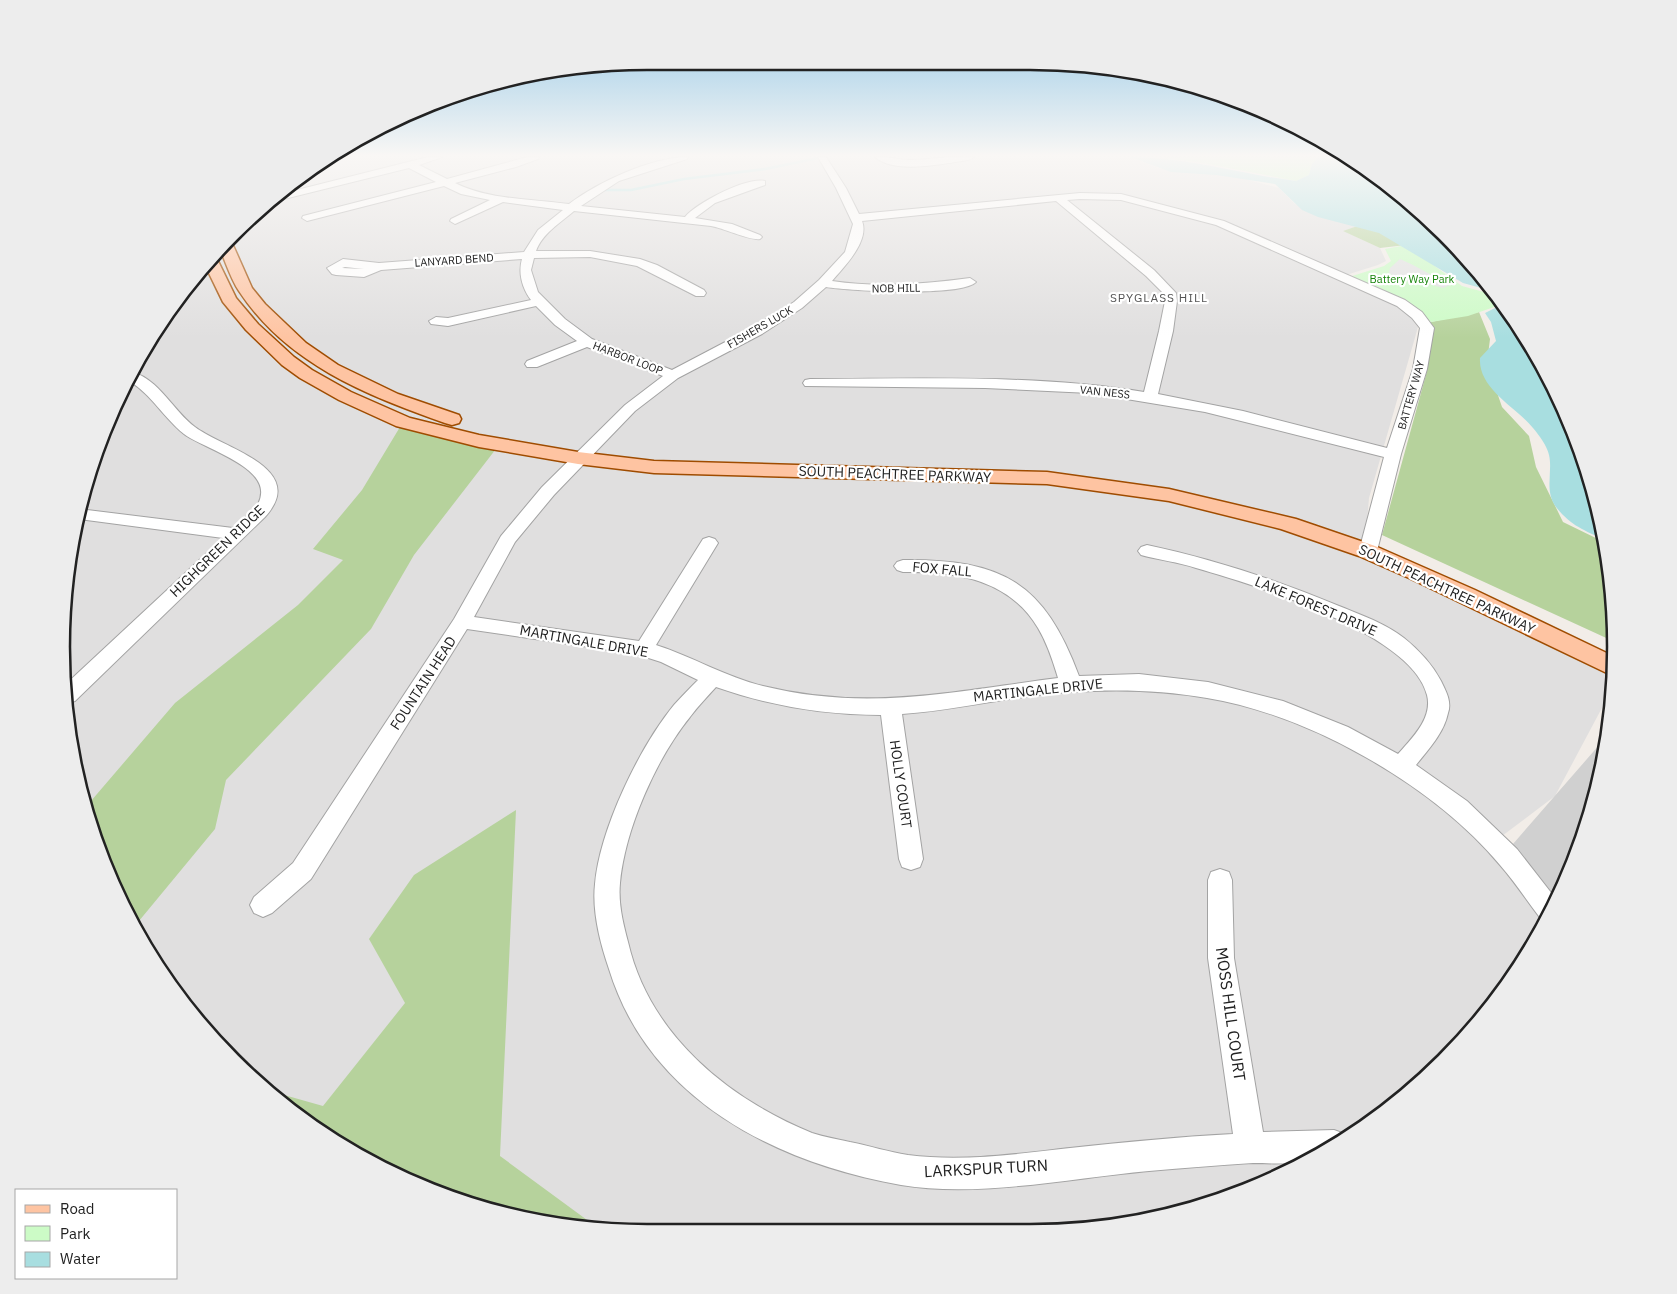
<svg xmlns="http://www.w3.org/2000/svg" width="1677" height="1294" font-family="'IBM Plex Sans',sans-serif">
<style>
.residential{fill:#e0dfdf}
.religious{fill:#d0d0d0}
.forest{fill:#b6d29c}
.park{fill:#ccfbc6}
.parking{fill:#e2e2e2}
.water{fill:#a8dee0}
.lines{fill:none;stroke-linecap:round;stroke-linejoin:round}
.stream{stroke:#a8dee0;stroke-width:2.5}
.minor-casing{stroke:#a3a3a3;stroke-width:2}
.major-casing{stroke:#9f4c00;stroke-width:3}
.minor{fill:#fff;fill-rule:evenodd}
.major{fill:#fec4a2;fill-rule:evenodd}
.labels{text-anchor:middle;stroke-width:4.5;stroke-linejoin:round;paint-order:stroke}
.far-street-label{font-size:11px;fill:#222;stroke:#fff}
.far-park-label{font-size:11px;fill:#17850a;stroke:#fff}
.far-neighbourhood-label{font-size:12px;letter-spacing:1px;fill:#555;stroke:#fff}
.street-label{font-size:14px;fill:#222;stroke:#fff}
.near-street-label{font-size:16px;fill:#222;stroke:#fff}
.rim{fill:none;stroke:#222;stroke-width:2.5}
</style>
<rect width="100%" height="100%" fill="#f2ede8"/>
<path class="residential" d="M332 157H1128L1161 169 1215 171 1279 188 1295 204 1335 220 1363 224 1344 231 1380 248 1386 261 1378 265 1346 275 1408 313 1418 327 1369 498 1364 557 1613 677 1612 689 1555 796 1502 836V869L1544 921 1517 973 1444 1061 1355 1134 1219 1202 1106 1228H570L458 1202 322 1134 233 1061 160 972 122 906 81 799 61 647 81 496 140 354 233 233Z"/>
<path class="religious" d="M1607 732 1604 762 1571 871 1550 911 1513 844 1600 744Z"/>
<path class="forest" d="M1363 224 1406 245 1380 248 1343 231Z
M1479 312 1490 339 1487 363 1502 407 1529 436 1536 467 1563 522 1606 543 1615 642 1382 535 1427 371 1431 322Z
M403 422 499 445 414 555 371 629 226 780 215 829 134 927 122 906 85 808 175 703 298 605 343 560 313 549 362 490Z
M516 810 500 1156 598 1228H570L458 1202 322 1134 270 1091 323 1106 405 1003 369 939 414 875Z"/>
<path class="park" d="M1157 157H1318L1312 164 1309 175 1296 181 1203 163Z
M1406 245 1462 286 1495 295 1503 304 1468 316 1431 322 1411 306 1349 277 1384 266 1391 261 1385 249Z"/>
<path class="parking" d="M1400 259 1413 265 1450 285 1443 288 1422 282 1399 280 1389 273 1390 268Z"/>
<path class="water" d="M1130 157C1187 157 1240 174 1296 181L1309 175 1312 164 1318 157H1345L1386 182 1444 233 1492 291 1463 283 1379 233 1318 217 1302 210 1275 184 1216 175 1171 172Z
M1497 307 1506 308 1517 322 1571 423 1605 540C1584 530 1571 526 1556 507 1544 491 1553 472 1549 455 1547 446 1539 435 1533 428 1516 407 1478 389 1480 358L1496 341 1491 322 1485 313Z"/>
<g class="lines">
<path class="stream" d="M601 190H631L684 179 765 169 823 157"/>
<defs>
<path id="minor" d="M428 157H442L419 165 447 179 527 157H539L538 159 516 167 455 183C489 200 532 199 569 204 598 182 652 157 688 157L687 159 619 181 581 206 685 217C697 203 746 177 765 181V185L715 203 695 218 732 224 760 235 762 237 760 239C751 241 723 228 711 226L574 211C560 223 542 234 536 251H590L640 259 657 265 704 290 706 293 704 296H696L637 266 590 257 534 258 531 270 538 292 565 319 592 339 672 370 752 328 794 302 819 280 845 252 853 224 836 188 818 157H826L846 188 859 214 1080 193 1121 194 1224 221 1405 300 1422 312 1434 328 1427 369 1401 454 1377 551 1374 555 1368 557 1362 555 1359 551 1384 457 1205 412 1090 393 985 388 805 386 803 383 805 380 810 379C921 379 1034 374 1144 392L1159 331 1165 301 1164 294 1146 276 1056 201 862 221C870 241 844 267 832 281 878 288 924 284 970 278L976 282C962 297 849 291 826 287L802 308 762 334 678 378 635 411 554 495 515 542 474 617 639 641 703 539 709 537 715 539 718 543 656 645C693 657 726 677 763 686 868 712 954 691 1058 678 1053 661 1047 643 1038 628 1009 579 955 571 903 572L897 570 894 566 897 562 903 560C1002 559 1044 582 1079 676L1139 674 1208 682 1283 701 1348 727 1398 754C1412 738 1433 718 1427 695 1412 633 1252 584 1196 568 1178 562 1159 560 1141 555L1138 551 1141 547 1147 545C1213 559 1277 580 1339 606 1361 615 1385 623 1404 638 1419 650 1432 664 1441 681 1446 691 1452 702 1448 713 1444 733 1428 750 1416 765L1467 801 1517 849 1556 899 1545 921 1541 919C1527 901 1515 882 1500 865 1433 785 1310 715 1207 698 1162 690 1116 689 1071 692 1015 695 959 710 902 714L923 859 920 867 911 870 902 867 899 859 881 715C824 715 770 706 716 687 707 697 698 706 690 717 656 759 625 829 620 883 618 903 623 923 628 942 649 1034 727 1098 812 1133 824 1137 838 1139 850 1142 870 1146 889 1152 908 1155 962 1162 1017 1154 1070 1148 1124 1142 1178 1137 1233 1134L1208 958V880L1211 872 1220 869 1229 872 1232 880 1234 958 1263 1132 1334 1130 1345 1134 1347 1138C1333 1145 1314 1158 1300 1161 1286 1165 1268 1163 1253 1163 1219 1165 1184 1168 1149 1171 1071 1178 978 1198 901 1185 775 1163 649 1099 609 969 600 943 592 911 595 884 600 829 639 748 674 705 682 696 690 688 698 680L661 662 636 654 467 629 311 879 272 913 263 917 254 913 250 905 254 897 293 863 454 619 501 536 542 487 625 405 663 376 587 347 537 367H527L525 364 527 361 577 341 555 325 536 306 448 326 431 324 429 321 436 317 448 318 531 300C522 288 518 273 522 259L381 270 364 277 336 275 332 274 327 268 343 259 379 263 524 252 538 230 563 210 503 202 455 224 450 221 451 219 490 200 461 194 444 186 307 221 302 218 303 216 436 182 409 168 280 200 277 199 285 193ZM1080 199 1121 200 1216 225 1397 306 1412 318 1420 328 1413 369 1387 448 1243 411 1158 394 1173 331 1177 301 1176 293 1154 270 1067 200ZM345 267 364 269 342 268Z
M875 157C887 156 898 160 910 160 932 160 953 155 974 157L969 160C945 163 895 175 875 157Z
M132 372C159 379 174 412 195 427 222 448 310 468 265 517L75 701 69 703 66 684 223 538 79 519V509L233 528C241 521 253 513 258 504 277 468 205 450 184 434 164 418 151 394 129 381Z"/>
<path id="major" d="M228 239 232 243 252 288 265 304 306 343 338 365 398 394 459 415 461 419 459 423 452 425 445 423C366 395 287 364 239 291 231 279 226 263 220 249Z
M214 257 218 261 236 298 258 324 294 357 312 370 351 392 410 418 479 435 578 452 654 461 1047 472 1169 489 1296 519 1375 546 1475 590 1615 657 1613 676 1409 578 1359 556 1281 529 1169 501 1047 484 654 473 578 464 479 447 396 426 339 400 300 378 282 365 246 330 223 302 206 267Z"/>
</defs>
<use href="#minor" class="minor-casing"/>
<use href="#major" class="major-casing"/>
<use href="#minor" class="minor"/>
<use href="#major" class="major"/>
</g>
<linearGradient id="sky" x2="0" y2="1"><stop stop-color="#8ec5e5"/><stop offset="0.46" stop-color="#f9f7f5"/><stop offset="1" stop-color="#f9f7f5" stop-opacity="0"/></linearGradient>
<rect width="1677" height="338" fill="url(#sky)"/>
<g class="labels">
<g class="far-street-label">
<text transform="translate(454 260) rotate(-4)" y="4">LANYARD BEND</text>
<text transform="translate(896 288) rotate(-1)" y="4">NOB HILL</text>
<text transform="translate(760 327) rotate(-30)" y="4">FISHERS LUCK</text>
<text transform="translate(628 358) rotate(21)" y="4">HARBOR LOOP</text>
<text transform="translate(1105 392) rotate(6)" y="4">VAN NESS</text>
<text transform="translate(1411 395) rotate(-74)" y="4">BATTERY WAY</text>
</g>
<g class="far-park-label">
<text x="1412" y="283">Battery Way Park</text>
</g>
<g class="far-neighbourhood-label">
<text x="1159" y="302">SPYGLASS HILL</text>
</g>
<g class="street-label">
<text transform="translate(895 474) rotate(2)" y="5">SOUTH PEACHTREE PARKWAY</text>
<text transform="translate(217 551) rotate(-44)" y="5">HIGHGREEN RIDGE</text>
<text transform="translate(942 569) rotate(5)" y="5">FOX FALL</text>
<text transform="translate(1447 589) rotate(25)" y="5">SOUTH PEACHTREE PARKWAY</text>
<text transform="translate(1316 606) rotate(23)" y="5">LAKE FOREST DRIVE</text>
<text transform="translate(584 641) rotate(10)" y="5">MARTINGALE DRIVE</text>
<text transform="translate(423 683) rotate(-57)" y="5">FOUNTAIN HEAD</text>
<text transform="translate(1038 690) rotate(-6)" y="5">MARTINGALE DRIVE</text>
<text transform="translate(901 784) rotate(82)" y="5">HOLLY COURT</text>
</g>
<g class="near-street-label">
<text transform="translate(1231 1014) rotate(82)" y="6">MOSS HILL COURT</text>
<text transform="translate(986 1168) rotate(-3)" y="6">LARKSPUR TURN</text>
</g>
</g>
<path d="M0 0H1677V1294H0ZM647 70H1030A577 577 0 0 1 1607 647V647A577 577 0 0 1 1030 1224H647A577 577 0 0 1 70 647V647A577 577 0 0 1 647 70Z" fill="#ededed" fill-rule="evenodd"/>
<path class="rim" d="M647 70H1030A577 577 0 0 1 1607 647V647A577 577 0 0 1 1030 1224H647A577 577 0 0 1 70 647V647A577 577 0 0 1 647 70Z"/>
<rect x="15" y="1189" width="162" height="90" fill="#ffffff" stroke="#a7a7a7"/>
<rect x="25" y="1205" width="25" height="8" fill="#fec4a2" stroke="#a7a7a7"/>
<text x="60" y="1214" font-size="15" fill="#222222">Road</text>
<rect x="25" y="1226" width="25" height="15" fill="#ccfbc6" stroke="#a7a7a7"/>
<text x="60" y="1239" font-size="15" fill="#222222">Park</text>
<rect x="25" y="1252" width="25" height="15" fill="#a8dee0" stroke="#a7a7a7"/>
<text x="60" y="1264" font-size="15" fill="#222222">Water</text>
</svg>
